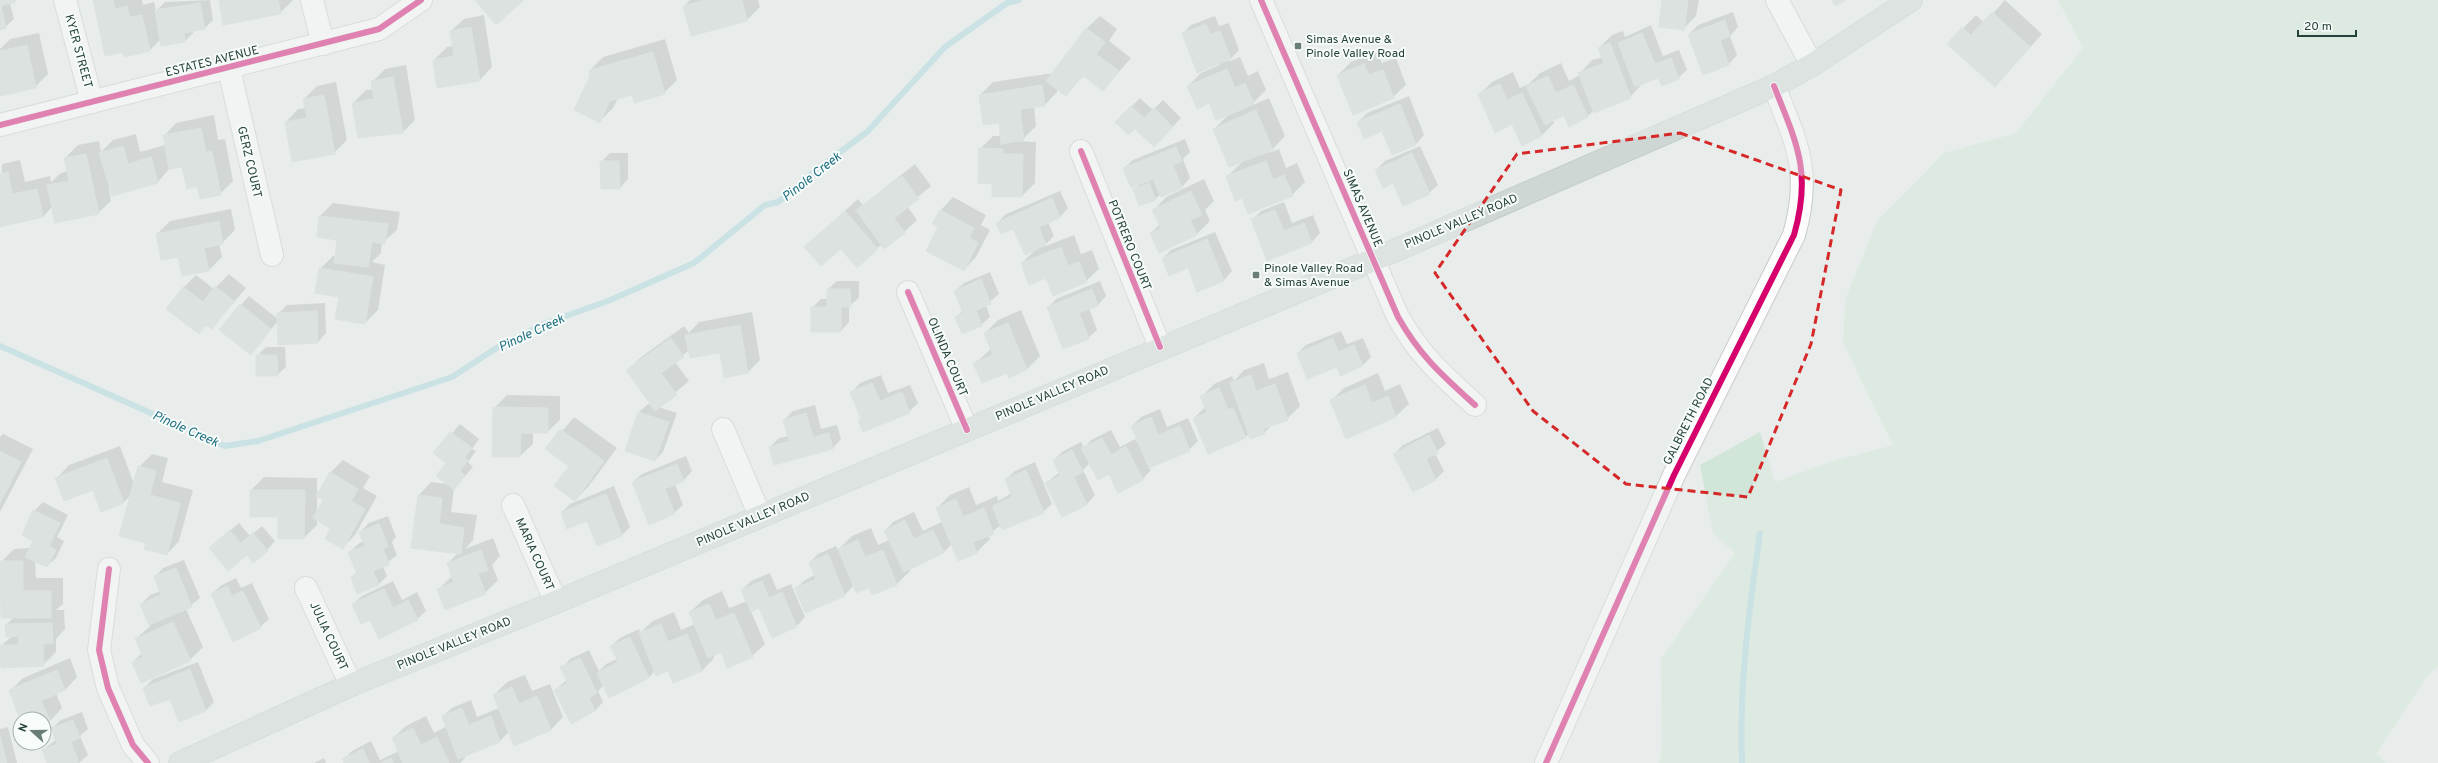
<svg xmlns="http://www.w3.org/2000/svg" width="2438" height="763" font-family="Overpass,sans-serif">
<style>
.green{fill:#d1e6d8}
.shadow{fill:#0003}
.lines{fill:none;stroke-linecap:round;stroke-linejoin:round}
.stream{stroke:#a9d4db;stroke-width:6}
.building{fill:#cfd4d2;stroke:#d1d6d4}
.minor-casing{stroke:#c5cac8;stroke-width:24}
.major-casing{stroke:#c3ccc9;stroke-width:24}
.minor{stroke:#fcfcfc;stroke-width:22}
.major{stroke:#cfd7d5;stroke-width:22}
.cycleway-casing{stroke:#f7fbf9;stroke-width:8}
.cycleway{stroke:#d6006c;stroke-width:6}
.marked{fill:none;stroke:#d62828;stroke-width:3;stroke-dasharray:8 5;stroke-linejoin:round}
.poi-dot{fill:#697e78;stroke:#f7fbf9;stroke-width:1.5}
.labels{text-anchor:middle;stroke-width:4;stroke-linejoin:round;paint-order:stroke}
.poi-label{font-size:12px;fill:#24423a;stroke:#f7fbf9;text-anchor:start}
.street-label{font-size:12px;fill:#24423a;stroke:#f7fbf9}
.water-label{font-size:13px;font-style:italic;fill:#1c6f80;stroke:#f7fbf9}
</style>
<rect width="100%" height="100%" fill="#e8edeb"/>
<path class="green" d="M2058 0H2438V666L2428 675 2376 754 2387 763H1659L1662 749 1661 659 1735 553 1713 533 1700 465 1760 432 1775 482 1830 462 1893 445 1843 343 1846 297 1878 220 1944 153 2016 133 2083 48Z"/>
<path class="shadow" d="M0 0H17L10 3 14 19 5 27 0 29Z
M94 0H142L143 5 154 2 156 11 165 2 210 0 213 20 204 29 193 30V33L185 41 161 39 150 50 124 51Z
M220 0H293L280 13Z
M690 0H758L760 7 747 20 684 6Z
M1664 0H1699L1696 16 1683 29Z
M2005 0 2042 34 2007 73 1948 44 1976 15 1984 23Z
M1733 12 1738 27 1730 36 1737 55 1729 64 1704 73 1689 34 1698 25Z
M484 15 492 67 480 80 434 60 447 47 453 46 451 31 464 19Z
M1100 16 1117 29 1109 41 1131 58 1103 90 1084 75 1066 95 1057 88V92L1045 105 1034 106 1036 126 1023 139 1015 141 1036 142 1035 183 1022 196 993 183 980 149 993 136H1001L999 122 980 95 993 82 1053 73 1087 28Z
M1215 16 1219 26 1229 23 1239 50 1228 62 1240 57 1248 76 1258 71 1266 90 1250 106 1269 98 1285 136 1269 153 1279 149 1286 168 1297 163 1305 182 1292 195 1242 197 1227 177 1244 160 1214 129 1227 116 1246 108 1210 102 1188 86 1201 73 1220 65 1183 33 1191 25Z
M1651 25 1663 56 1679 50 1687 70 1678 78 1659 76 1643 83 1630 97 1594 110 1588 116 1564 114 1553 120 1554 123 1541 136 1513 123 1479 95 1492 82 1513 72 1520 88 1530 83 1540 73 1561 63 1569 81 1580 75V73L1592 60 1603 57 1599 48 1612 35 1623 31 1625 37Z
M39 33 48 74 35 87 0 95V49L10 39Z
M665 39 677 80 664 93 633 94 618 98 613 108 600 121 590 70 603 57Z
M1377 52 1382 63 1396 58 1406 85 1393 97 1338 75 1351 62Z
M406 65 415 120 403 132 353 103 366 90 374 89 372 82 385 69Z
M336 82 347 140 334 153 286 122 298 109 306 108 304 99 317 86Z
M1409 96 1424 135 1416 144 1392 154 1383 130 1358 122 1367 113Z
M1140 98 1153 110 1163 100 1181 118 1154 146 1135 128 1116 122Z
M214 115 218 140 225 139 233 181 220 194 198 185 183 166 170 168 157 183 109 189 111 201 98 213 52 207 43 217 0 226 2 164 20 160 25 182 50 176 51 182 61 173 68 171 65 158 78 145 99 141 101 152 113 140 136 134 140 152 165 145 164 136 176 123Z
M1185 139 1190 152 1183 159 1190 178 1182 187 1161 196V194L1155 199 1134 190 1140 184 1124 168 1133 160Z
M1420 146 1438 185 1429 193 1394 182 1376 170 1385 161Z
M610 153H628V179L620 188 601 162Z
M915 164 931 186 907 206 917 220 904 232 877 248 805 247 858 199 863 205Z
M1204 179 1214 201 1205 210 1210 221 1197 234 1160 252 1151 233 1160 224 1154 210 1166 197Z
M1060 191 1068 208 1060 217 1048 222 1054 236 1043 247 1074 235 1081 254 1092 250 1099 269 1086 281 1047 276 1022 263 1037 248 1014 228 997 223 1006 214Z
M953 197 986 215 981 225 990 230 976 257 964 270 940 227 933 224 941 210Z
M1284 202 1292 223 1313 215 1320 233 1312 242 1268 259 1252 220 1261 211Z
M333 203 400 212 397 230 382 243 381 253 372 262 385 265 378 310 365 323 340 297 320 269 333 256H336L338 239 320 216Z
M231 209 235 230 222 243 219 244 222 257 209 270 179 256 157 234 170 221Z
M1215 232 1232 271 1224 280 1163 258 1171 250Z
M990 272 999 294 986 305 990 317 981 325 956 317 963 310 955 291 964 283Z
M229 274 246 288 212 328 207 324 199 333 183 288 196 275 214 289Z
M837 281H859V298L849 306V322L841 331 812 308 821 299H828V289Z
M1100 281 1106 296 1098 305 1089 308 1097 330 1088 338 1048 308 1056 299Z
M249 296 279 320 278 314 287 305 325 303 326 333 318 342 279 320 250 354 241 305Z
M1021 310 1040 356 1027 369 1010 377 1007 371 974 364 991 349 985 333 998 320Z
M752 312 760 360 748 372 721 352 689 350 675 362 689 381 658 407 677 413 663 452 655 460 627 451 639 412 648 404 652 405 628 370 640 358 684 326 689 333 699 322Z
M1341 331 1347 344 1363 338 1371 357 1362 366 1337 365 1298 353 1306 345Z
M266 347H285L286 367 277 375 257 356Z
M1264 363 1269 379 1288 372 1300 406 1287 419 1273 424 1264 433 1249 434 1245 437 1194 418 1205 407 1201 397 1214 384 1232 376 1234 381 1244 370Z
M1378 373 1385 391 1400 384 1409 404 1396 416 1331 401 1344 388Z
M881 375 888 393 910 385 918 403 909 412 860 420 862 418 852 392 860 383Z
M507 395 560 396V420L547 432H533V444L520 456 494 408Z
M815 405 821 429 837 425 841 439 833 448 775 464 770 447 779 438 789 436 784 420 793 411Z
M1160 409 1167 427 1188 418 1198 441 1189 450 1149 467 1151 470 1143 479 1119 492 1109 473 1090 463 1083 470 1095 495 1087 504 1063 516 1046 483 1060 472 1054 460 1062 452 1081 442 1084 448 1091 440 1111 430 1120 447 1135 439 1142 449 1132 426 1141 417Z
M574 417 617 448 588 487 575 500 570 466 547 449Z
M460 424 479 439 472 449 476 451 468 462 473 467 454 489 451 512 477 515 473 540 465 549 493 538 500 556 492 565 498 580 485 593 439 589 452 576 448 563 458 553 412 547 419 495 431 482 448 484 447 463 435 453Z
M1438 428 1446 444 1435 453 1444 471 1435 480 1394 454 1403 445Z
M3 434 33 449 0 512V437Z
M120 446 134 484 139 467 152 454 168 458 162 482 193 490 179 541 167 554 147 542 131 495 124 502 93 489 57 478 69 465Z
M686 456 692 471 684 480 675 484 683 505 674 513 633 482 642 474Z
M343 460 370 476 363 488 377 496 355 535 342 548 332 528 317 520V525L304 538 251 490 264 477 317 478V513L325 499 330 473Z
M1035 462 1052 504 1043 512 1001 525 988 535 990 539 977 552 952 544 944 552 909 569 910 571 897 584 873 594 869 587 854 585 844 596 796 588 805 580 815 575 810 562 818 554 836 546 838 550 852 536 871 528 878 545 889 540 885 531 893 522 914 512 923 531 943 521 937 508 950 495 969 487 976 505 997 496 998 501 1012 493 1006 479 1015 471Z
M614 486 630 527 622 535 588 520 562 512 570 504Z
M43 502 68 515 57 537 64 541 56 558 47 566 35 560 36 578H63V604L56 610H64L65 629 56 639V652L43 665 1 646 12 636 6 625 14 617 1 562 14 549 30 548 34 540V511Z
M388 516 396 537 392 542 397 555 383 566 387 576 379 584 358 593 352 577 357 572 349 553 358 544 364 541 360 532 369 523Z
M239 523 250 536 262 526 275 541 267 550 247 554 219 540Z
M184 560 200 598 186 609 203 647 190 660 133 662 142 653 136 639 150 626 141 604 150 595 161 591 155 577 163 568Z
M770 573 777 590 791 584 805 617 797 626 772 636 759 607 751 611 765 644 752 656 721 651 713 654 714 658 702 671H655L649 677 609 696 604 685 598 691 603 702 595 711 571 722 555 690 568 679 562 668 570 659 589 650 599 671 606 664 617 659 611 646 620 638 639 629 640 633 653 621 674 612 681 630 695 624 690 612 703 600 722 591 729 608 747 601 742 590 751 581Z
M236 578 241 588 252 583 269 619 260 627 212 594 220 586Z
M393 581 402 600 417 592 426 611 417 619H370L353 604 362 596Z
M70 658 77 677 65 690 56 693 62 708 50 721 44 723V719H21L10 691 23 678Z
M198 662 214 702 205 711 144 688 153 679Z
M525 675 532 691 550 684 563 717 551 730 509 732 500 741 464 755 465 758 460 763H345L344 759 352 751 371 741 380 760 399 751 393 738 406 726 426 716 434 733 447 726 443 716 452 708 471 700 477 717 499 708 494 695 507 682Z
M82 712 88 729 80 736 88 755 79 763H48L43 750 57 739 52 728 61 720Z
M8 727 17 763H0V729Z
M324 758 326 763H314Z"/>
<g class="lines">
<path class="stream" d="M0 346 225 446 258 441 452 377 495 349 546 323 608 301 694 263 765 205 778 202 795 189 811 174 867 132 945 47 1007 3 1019 0
M1742 763C1739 685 1749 610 1760 533"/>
</g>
<path class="building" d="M0 0H15L16 2 1 6 6 28 0 30Z
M93 0H113L115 9 127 6 130 17 142 15 150 51 124 57 123 52 105 56Z
M219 0H278L281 14 223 25Z
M475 0H524L496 25Z
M705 0H742L747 21 691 36 683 6Z
M1662 0H1688L1684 30 1659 27Z
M1832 0H1846L1835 6Z
M200 3 205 29 184 33 185 42 161 46 155 10Z
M1992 12 2030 47 1995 87 1947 44 1962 27 1971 35Z
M1725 20 1730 36 1720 40 1729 65 1703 75 1688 34Z
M1206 24 1210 34 1220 31 1231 59 1197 73 1182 33Z
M471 27 480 81 437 88 433 60 454 56 450 31Z
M1086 28 1105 42 1096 54 1119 71 1103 91 1082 75 1066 96 1046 81Z
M1642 33 1655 64 1671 58 1679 79 1662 86 1658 78 1635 87 1618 43Z
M1610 43 1631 98 1594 113 1578 73 1604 63 1598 48Z
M27 45 36 88 0 96V51Z
M653 52 665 94 634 103 632 95 610 101 600 123 574 110 590 76 589 70Z
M1364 64 1369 75 1383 70 1394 98 1353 115 1337 75Z
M1227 69 1235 88 1245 83 1254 104 1216 120 1209 103 1197 109 1187 86Z
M1548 76 1556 93 1573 85 1588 117 1569 127 1564 115 1545 125 1526 86Z
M393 77 403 133 358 138 352 103 374 99 371 81Z
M1500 84 1507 100 1522 93 1542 136 1522 146 1512 124 1495 133 1478 94Z
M1042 85 1045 106 1020 109 1024 140 1001 144 999 123 983 125 979 95Z
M324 95 335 154 292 162 285 122 307 118 303 99Z
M1400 104 1416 145 1392 155 1382 131 1364 139 1357 122Z
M1131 106 1144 118 1154 108 1173 127 1154 147 1135 129 1128 135 1115 122Z
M1256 110 1273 150 1229 167 1213 129Z
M201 128 206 152 212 151 221 195 200 199 197 186 187 189 182 167 169 169 163 135Z
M123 146 128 164 151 157 158 183 112 196 99 153Z
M1176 147 1182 161 1173 165 1182 188 1161 197 1153 179 1131 188 1123 168Z
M979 148 1003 149V154H1023L1022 197H992V184L978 183Z
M1412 153 1430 194 1403 206 1393 183 1383 188 1375 170Z
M86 154 99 214 55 223 47 185 69 181 64 158Z
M600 161H619L620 189H601Z
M1266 161 1273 180 1284 175 1293 196 1248 214 1242 198 1235 201 1226 176Z
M8 172 12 194 37 189 43 217 0 227V174Z
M902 176 919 199 894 218 905 233 884 249 856 210Z
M1149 183 1156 200 1139 206 1133 189Z
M1191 191 1202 215 1190 220 1197 235 1159 253 1150 233 1161 228 1152 210Z
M1052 198 1060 218 1039 227 1046 245 1025 255 1013 229 1001 234 996 223Z
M940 210 974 228 969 238 978 243 964 271 926 251 938 227 932 224Z
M1275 210 1284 231 1304 223 1312 243 1267 261 1251 219Z
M845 211 878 249 857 268 841 249 821 266 804 247Z
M319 216 388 224 385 244 372 242 368 267 334 263 337 240 317 237Z
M219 221 223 244 204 248 209 271 182 276 178 257 161 260 156 234Z
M1207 239 1224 281 1197 292 1188 268 1169 276 1162 258Z
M1061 247 1068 266 1079 262 1087 282 1053 296 1046 278 1029 285 1021 263Z
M319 268 373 277 365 324 335 319 339 297 315 293Z
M981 279 991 304 976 310 982 326 962 334 955 317 963 313 954 291Z
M215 286 234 301 212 329 206 325 199 334 166 309 183 287 203 302Z
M827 289H850L851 307H841V332H811V307H827Z
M1092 289 1098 306 1079 313 1089 339 1063 349 1047 307Z
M240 304 271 329 251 355 219 330Z
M317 311 318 343 278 345 277 313Z
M1008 323 1027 370 1009 378 1007 373 982 383 973 363 993 355 984 333Z
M740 325 748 373 724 378 720 353 690 358 685 335Z
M671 338 684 357 661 373 677 395 655 411 626 370Z
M1333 338 1338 352 1354 345 1363 366 1340 376 1337 367 1307 379 1297 353Z
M256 355H277L278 376H256Z
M1251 375 1256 391 1275 384 1288 420 1263 429 1265 434 1250 439 1230 383Z
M872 383 880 401 902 392 910 413 863 432 858 420 861 419 850 392Z
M1365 385 1372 403 1388 396 1396 417 1346 439 1330 400Z
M1219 388 1228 410 1233 408 1246 438 1208 454 1193 418 1207 413 1200 396Z
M493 407 548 408V433H521L520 457H492Z
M638 412 669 422 655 461 625 451Z
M806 413 813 437 829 433 833 449 774 465 769 447 789 441 783 420Z
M1151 417 1158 435 1180 426 1190 451 1149 468 1131 426Z
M560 429 604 461 575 501 554 486 569 466 545 449Z
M450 432 472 448 464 458 468 460 460 471 465 476 454 490 436 476 446 463 433 453Z
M1429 435 1438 453 1426 459 1436 480 1413 492 1393 454Z
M1102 438 1111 455 1126 446 1143 480 1118 493 1109 474 1098 480 1081 448Z
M1072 450 1083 472 1074 477 1087 505 1062 517 1045 483 1060 476 1053 460Z
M0 451 21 462 0 503Z
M107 458 124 503 101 512 93 490 64 501 55 478Z
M677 464 684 481 665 489 675 514 649 525 632 482Z
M138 466 156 471 150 495 180 503 167 555 144 549 146 543 119 536Z
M1026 470 1044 513 1002 530 992 506 1012 497 1005 479Z
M330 472 358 489 351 501 365 509 343 549 325 539 330 528 313 518 323 500 316 496Z
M250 490H305L304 539H278V517H250Z
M606 494 622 536 597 546 587 521 567 529 561 512Z
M418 495 442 498 439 524 464 528 461 554 411 548Z
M956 499 963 517 984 508 994 534 973 542 977 553 958 561 936 508Z
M33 510 60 523 49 546 56 550 47 567 25 557 33 541 22 535Z
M905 520 914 539 933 530 944 553 904 572 884 531Z
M379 524 388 546 383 549 389 565 373 571 379 585 357 594 351 577 357 574 348 552 365 546 359 532Z
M230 530 241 543 253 533 268 551 253 563 247 555 228 571 209 548Z
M858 540 865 557 883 550 897 585 872 595 869 588 856 593 838 549Z
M481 550 488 570 478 574 486 594 445 610 437 589 454 582 447 563Z
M828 554 845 596 805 613 795 588 816 579 809 562Z
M0 561H23V591H51V618H1Z
M176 568 192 607 149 625 140 604 161 595 154 576Z
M762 581 769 598 782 592 797 627 772 638 759 608 751 612 741 590Z
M227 586 232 596 243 591 261 628 233 642 211 594Z
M384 589 393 608 408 600 418 620 379 639 370 620 361 624 352 604Z
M709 604 716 620 734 613 753 657 727 668 721 652 708 658 689 612Z
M173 622 191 661 141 683 132 662 143 657 135 639Z
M52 623 53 643 43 644 44 666 1 668 0 645H19L18 636 6 637 5 624Z
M661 624 668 642 687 634 702 671 673 683 668 671 656 676 639 633Z
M630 637 649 678 609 698 597 673 618 662 610 646Z
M580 658 597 693 589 698 595 711 571 724 554 690 568 683 560 667Z
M190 669 206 711 179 722 170 699 150 706 143 688Z
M57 670 65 690 41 701 50 721 44 724V719H20L9 690Z
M512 687 519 704 537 696 551 730 514 746 493 695Z
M462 708 469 725 491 716 500 742 458 759 442 716Z
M73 720 80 738 71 742 79 763H47L42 750 57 744 51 728Z
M413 728 421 745 437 737 449 763H403L392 738Z
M0 736 7 763H0Z
M363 749 369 763H344L342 759Z
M391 758 393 763H381Z"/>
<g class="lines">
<defs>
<path id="minor" d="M65 0 92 102
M312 0 323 44
M1261 0 1398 317C1420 356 1442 375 1475 405
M1777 0 1812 65
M229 69 272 255
M0 125 379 29 421 0
M1081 151 1160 347
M908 292 967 430
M723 429 760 516
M513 505 556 602
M109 569 99 650 108 688 133 745 148 763
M306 588 351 685
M1546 763 1674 475 1794 235C1812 172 1797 144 1774 86"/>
<path id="major" d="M180 763 351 685 556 602 1373 260 1774 86 1812 65 1911 0"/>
</defs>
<use href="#minor" class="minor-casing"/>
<use href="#major" class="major-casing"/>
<use href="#minor" class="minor"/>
<use href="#major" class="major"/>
<defs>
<path id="cycleway" d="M1261 0 1398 317C1420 356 1442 375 1475 405
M0 125 379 29 421 0
M1081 151 1160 347
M908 292 967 430
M109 569 99 650 108 688 133 745 148 763
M1546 763 1674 475 1794 235C1812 172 1797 144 1774 86"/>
</defs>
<use href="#cycleway" class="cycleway-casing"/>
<use href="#cycleway" class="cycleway"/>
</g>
<path d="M0 0H2438V763H0ZM1680 133 1841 190 1811 344 1748 497 1626 484 1533 411 1435 273 1517 154Z" fill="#e8edeb" fill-opacity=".55" fill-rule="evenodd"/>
<path class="marked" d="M1680 133 1841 190 1811 344 1748 497 1626 484 1533 411 1435 273 1517 154Z"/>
<g class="poi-dot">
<rect x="1294" y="42" width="8" height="8" rx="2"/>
<rect x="1252" y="271" width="8" height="8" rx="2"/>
</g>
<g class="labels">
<g class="poi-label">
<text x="1306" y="43">Simas Avenue &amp;<tspan x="1306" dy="14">Pinole Valley Road</tspan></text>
<text x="1264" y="272">Pinole Valley Road<tspan x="1264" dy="14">&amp; Simas Avenue</tspan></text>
</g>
<g class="street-label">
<text transform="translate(79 51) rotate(75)" y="4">KYER STREET</text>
<text transform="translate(212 61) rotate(-14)" y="4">ESTATES AVENUE</text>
<text transform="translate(250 162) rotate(77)" y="4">GERZ COURT</text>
<text transform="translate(1363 208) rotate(67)" y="4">SIMAS AVENUE</text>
<text transform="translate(1461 221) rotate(-23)" y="4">PINOLE VALLEY ROAD</text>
<text transform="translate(1130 245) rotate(68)" y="4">POTRERO COURT</text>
<text transform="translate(948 357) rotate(67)" y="4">OLINDA COURT</text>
<text transform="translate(1052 393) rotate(-23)" y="4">PINOLE VALLEY ROAD</text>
<text transform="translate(1688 421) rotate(-63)" y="4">GALBRETH ROAD</text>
<text transform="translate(753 519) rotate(-23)" y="4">PINOLE VALLEY ROAD</text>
<text transform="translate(535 554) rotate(66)" y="4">MARIA COURT</text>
<text transform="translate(329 636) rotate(65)" y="4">JULIA COURT</text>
<text transform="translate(454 643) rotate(-22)" y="4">PINOLE VALLEY ROAD</text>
</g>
<g class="water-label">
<text transform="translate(811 176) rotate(-38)" y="5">Pinole Creek</text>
<text transform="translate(531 332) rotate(-25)" y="5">Pinole Creek</text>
<text transform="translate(186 428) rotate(24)" y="5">Pinole Creek</text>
</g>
</g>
<g transform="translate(32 731) rotate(291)"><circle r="19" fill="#f7fbf9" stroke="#a3b1ad"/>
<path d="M0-3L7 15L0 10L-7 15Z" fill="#697e78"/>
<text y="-6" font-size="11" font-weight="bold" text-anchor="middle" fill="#24423a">N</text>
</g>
<path d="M2298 30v6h58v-6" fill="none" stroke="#24423a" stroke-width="2"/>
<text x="2304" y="30" font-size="12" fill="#24423a" stroke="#f7fbf9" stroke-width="3" paint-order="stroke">20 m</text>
</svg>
